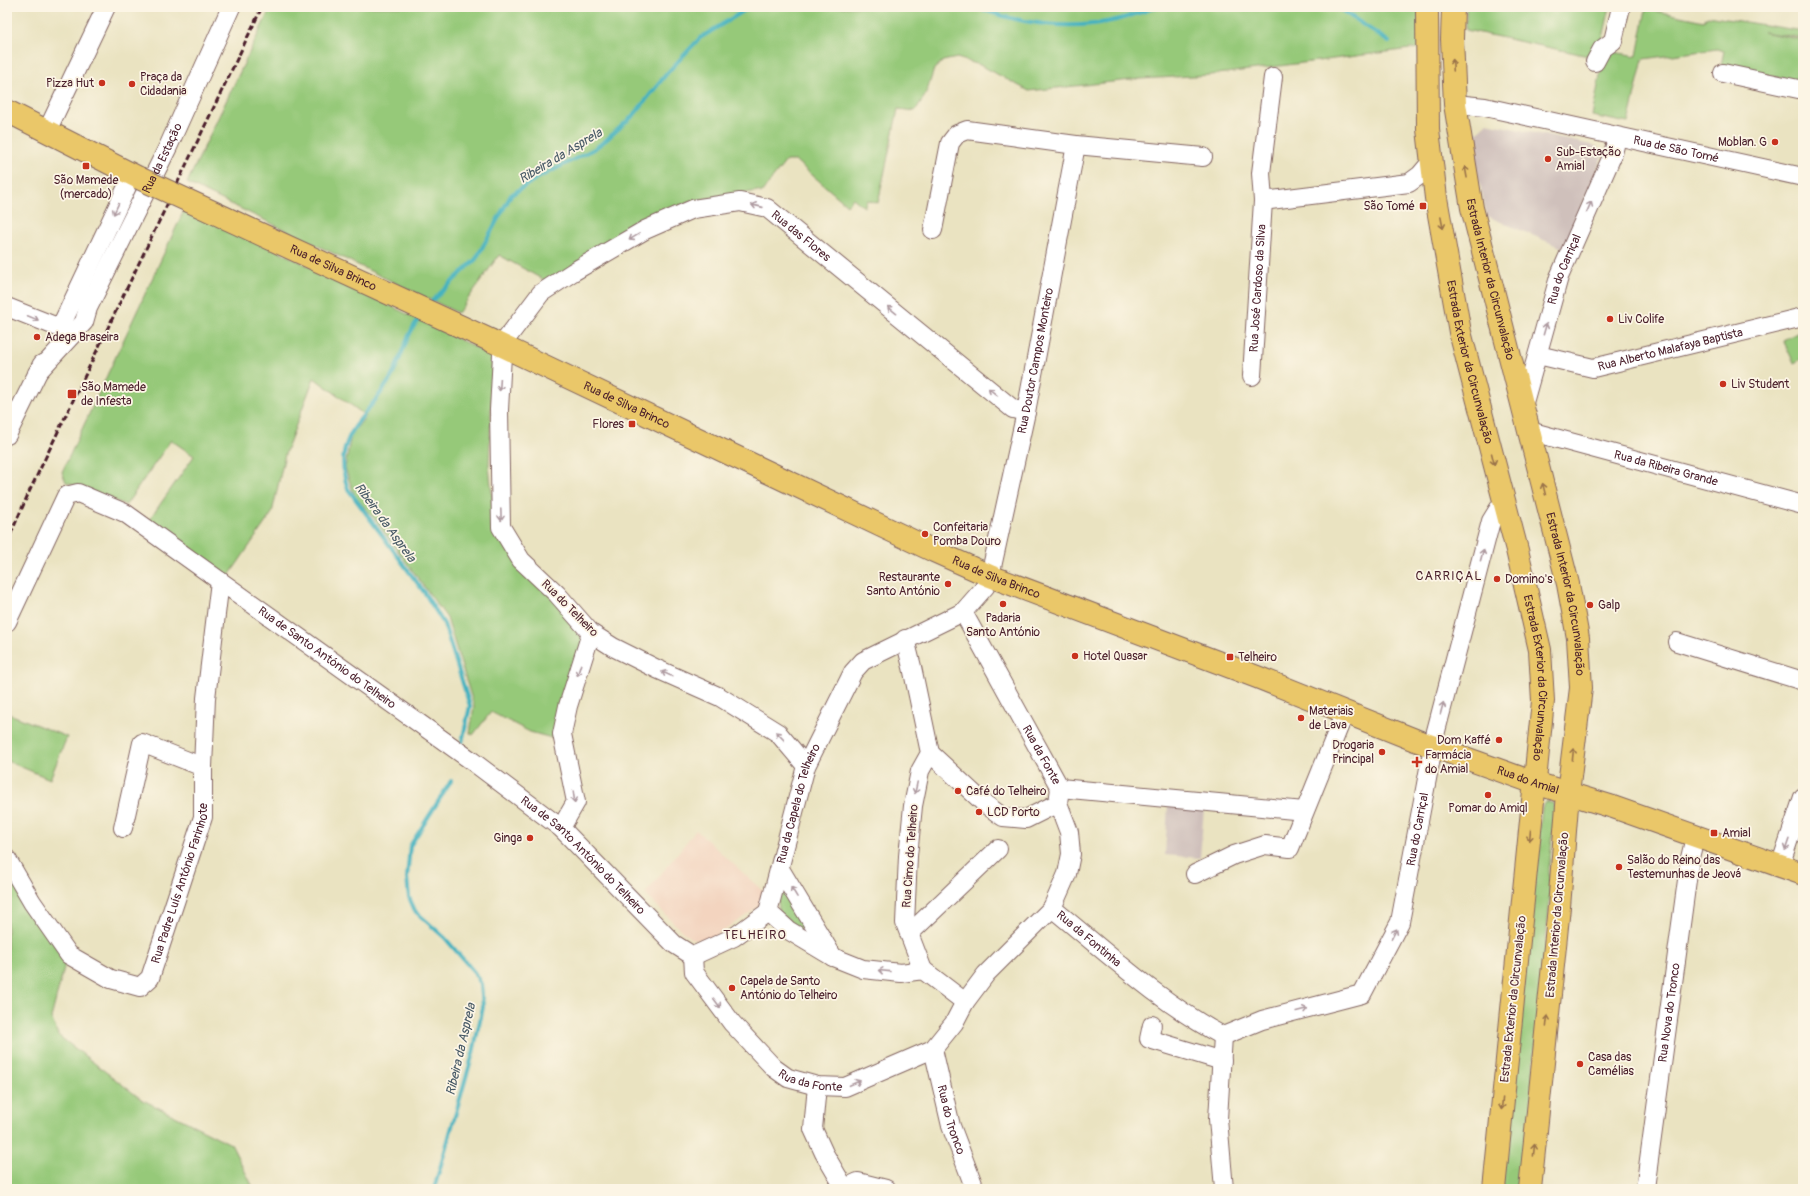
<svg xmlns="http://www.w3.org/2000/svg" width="1810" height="1196" font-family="Pangolin,sans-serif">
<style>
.built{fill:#f3d4bf}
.industrial{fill:#cfc0bb}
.green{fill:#96c979;stroke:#707452}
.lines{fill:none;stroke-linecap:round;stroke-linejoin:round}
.stream{stroke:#44b2c0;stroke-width:4}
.minor-casing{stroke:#826460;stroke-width:20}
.major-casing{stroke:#826460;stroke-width:24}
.minor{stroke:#fff;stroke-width:18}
.major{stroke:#eac769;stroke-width:22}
.rail{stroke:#4a1f2b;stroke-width:3;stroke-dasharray:6 3;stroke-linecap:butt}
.major-bridge-casing{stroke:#826460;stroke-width:24;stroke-linecap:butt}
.major-bridge{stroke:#eac769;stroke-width:22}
.oneway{stroke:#9a734a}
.oneway2{stroke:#ae9aa0}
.poi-dot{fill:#c8321e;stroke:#fcf5e5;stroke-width:1.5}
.labels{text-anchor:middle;stroke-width:3.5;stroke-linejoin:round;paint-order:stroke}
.poi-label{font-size:12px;fill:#4a1f2b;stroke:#fcf5e5;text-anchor:start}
.street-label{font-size:12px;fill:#4a1f2b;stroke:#fcf5e5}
.water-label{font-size:13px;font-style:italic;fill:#485a67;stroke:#fcf5e5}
.neighbourhood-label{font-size:13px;letter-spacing:1px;fill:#4a1f2b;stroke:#fcf5e5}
</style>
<rect width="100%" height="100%" fill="#fcf5e5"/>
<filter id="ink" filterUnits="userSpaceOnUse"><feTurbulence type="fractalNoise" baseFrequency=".025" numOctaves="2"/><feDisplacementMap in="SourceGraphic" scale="8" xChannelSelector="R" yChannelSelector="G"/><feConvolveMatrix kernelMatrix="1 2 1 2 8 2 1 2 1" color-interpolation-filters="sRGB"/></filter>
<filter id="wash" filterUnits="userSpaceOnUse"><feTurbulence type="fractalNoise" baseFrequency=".012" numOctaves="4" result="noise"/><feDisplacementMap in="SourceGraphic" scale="16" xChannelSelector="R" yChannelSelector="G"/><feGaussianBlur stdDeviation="0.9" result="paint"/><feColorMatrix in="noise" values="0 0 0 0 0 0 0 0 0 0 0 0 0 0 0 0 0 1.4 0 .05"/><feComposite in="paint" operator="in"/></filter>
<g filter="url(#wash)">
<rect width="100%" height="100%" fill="#eae3c1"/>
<path class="built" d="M696 830 765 893 762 902 754 910 714 937 698 940 690 938 682 931 645 894Z"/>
<path class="industrial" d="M1487 123 1596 146 1602 150 1603 154 1565 249 1487 216 1470 139Z
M1168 804 1204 808 1200 858 1165 855Z"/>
<path class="green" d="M271 7H1419L1418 48 1210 75 1140 79 1029 91 980 65 957 58 943 61 934 69 926 94 915 111 898 109 878 203 867 200 864 207 853 198 847 205 796 161H786L761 193 758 191 690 201 551 284 499 255 458 313 187 183Z
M1466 7H1610L1602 42 1589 56 1466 30Z
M1646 9 1704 21 1707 16 1803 31V38L1763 32 1803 40V83L1721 65 1724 51 1717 49 1643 59 1628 123 1592 116 1604 55 1607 51 1637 56Z
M186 206 493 356 489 466 496 531 586 634 559 740 530 732 491 712 473 735 470 733 474 706 447 618 375 519 355 497 345 468 351 435 366 416 314 378 285 454 272 513 228 577 147 523 194 456 171 440 126 505 66 482 62 472Z
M1803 330V358L1794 363 1783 340Z
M7 713 67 737 50 779 7 761Z
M1546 802 1553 803 1555 813 1549 869 1550 898 1522 1189H1500L1542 808Z
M7 866 66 960 51 1018 59 1036 141 1099 231 1144 254 1189H7Z
M782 888 804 923 803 928 800 929 780 914 777 897Z"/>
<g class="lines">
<path class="stream" d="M976 7C1019 24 1070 31 1116 20 1129 17 1143 11 1157 7
M1337 7 1389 42
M432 301 476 259 511 195 534 180 594 149 606 140 634 115 668 72 700 38 750 7
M418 320C405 337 402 357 392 376 370 416 329 435 348 489L424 592 444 624 470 706 462 742
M434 1189 473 1053 483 1007 481 984 474 972 445 938 415 911 409 897 407 878 410 846 451 781"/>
</g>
</g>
<g filter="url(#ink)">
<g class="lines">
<defs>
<g id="minor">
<path d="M1595 62 1602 49 1613 41 1621 7"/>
<path d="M1723 73 1803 90"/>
<path d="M1273 77 1261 173 1263 201 1409 183 1420 175 1431 162"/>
<path id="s1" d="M1455 104 1485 107 1803 177"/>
<path d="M47 131 106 7"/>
<path d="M933 230 950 143 957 134 967 130 1076 145 1203 157"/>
<path d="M7 307 60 328 133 174"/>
<path id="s2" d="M1538 355 1593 368 1803 317"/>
<path id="s3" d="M37 373 84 322 88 308 168 147 231 7"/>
<path id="s4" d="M1252 376 1263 201"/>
<path id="s5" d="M1523 406 1559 277 1613 154 1617 137"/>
<path id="s6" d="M1529 431 1803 505"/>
<path d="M7 435 42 364"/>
<path id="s7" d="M963 612 1060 788 1058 803 1069 832 1071 854 1067 874 1052 908"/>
<path id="s8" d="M7 622 66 496 78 493 125 513 472 761 561 828 674 944 693 956"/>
<path d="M905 639 912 667 930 753 920 771 913 806 908 856 905 923 923 970"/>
<path d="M1677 642 1803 681"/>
<path d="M930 753 985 804 1003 817 1026 819 1058 803"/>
<path id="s9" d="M806 766 778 733 720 697 657 669 613 647 591 633 557 594 521 560 501 527 499 410 502 355 507 338 541 293 573 272 645 230 693 209 740 202 767 208 1013 409 1026 412"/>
<path d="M1060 788 1304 811"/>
<path d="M123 828 142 743 203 767"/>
<path d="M561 828 576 802 562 734 568 706 591 633"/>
<path id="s10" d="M7 859 32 902 69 955 111 979 140 987 150 978 203 817V767L206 698 220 581"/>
<path d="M1780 866 1803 797"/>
<path d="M780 869 833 957 863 969 901 973 923 970 965 1002"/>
<path d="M1195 874 1234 855 1265 845 1290 848 1345 712"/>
<path d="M910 933 998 849"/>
<path id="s11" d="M693 956 694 972 732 1023 774 1068 788 1078 817 1086 845 1087 933 1049 954 1023 965 1002 986 974 1052 908C1106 952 1162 1004 1223 1036L1262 1020 1362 994 1400 922 1436 731 1491 521 1504 500"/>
<path d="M693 956 734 937 768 912"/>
<path id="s12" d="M833 957 788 930 768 912 806 766 853 672 863 661 963 612 985 587 990 576 1026 412 1076 145"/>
<path d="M1152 1025 1149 1039 1222 1061"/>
<path d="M1223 1036 1218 1119 1224 1189"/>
<path id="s13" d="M933 1049 951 1126 975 1189"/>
<path d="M817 1086 813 1129 824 1153 845 1189"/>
<path d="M845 1188 858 1182 886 1189"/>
<path id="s14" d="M1645 1189 1690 858 1695 837"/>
</g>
<g id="major">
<path id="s15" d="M1427 7 1428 129 1436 198 1460 332 1517 550 1540 650 1543 701 1494 1189"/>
<path id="s16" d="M1453 7 1452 39 1455 104 1472 208 1568 584 1578 638 1581 688 1568 793 1559 907 1530 1189"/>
<path d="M7 111 139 178"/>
<path id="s17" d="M492 341 934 551 990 576 1257 677 1415 740 1535 783 1613 807 1803 874"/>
</g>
</defs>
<use href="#minor" class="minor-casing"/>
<use href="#major" class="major-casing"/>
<use href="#minor" class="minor"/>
<use href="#major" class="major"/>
<path class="rail" d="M7 542 30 490 262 7"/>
<defs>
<g id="major-bridge">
<path id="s18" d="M139 178 492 341"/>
</g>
</defs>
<use href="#major-bridge" class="major-bridge-casing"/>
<use href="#major-bridge" class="major-bridge"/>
</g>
<defs><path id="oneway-shaft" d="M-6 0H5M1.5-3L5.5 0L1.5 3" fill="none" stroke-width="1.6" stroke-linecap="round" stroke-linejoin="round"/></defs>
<g class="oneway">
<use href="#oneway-shaft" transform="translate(1453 65) rotate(-93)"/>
<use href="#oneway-shaft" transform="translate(1466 172) rotate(-100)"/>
<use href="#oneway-shaft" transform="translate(1442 223) rotate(79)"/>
<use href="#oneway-shaft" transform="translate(1493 459) rotate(76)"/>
<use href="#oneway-shaft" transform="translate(1544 489) rotate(-104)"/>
<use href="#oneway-shaft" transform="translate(1573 754) rotate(-84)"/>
<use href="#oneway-shaft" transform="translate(1530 835) rotate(96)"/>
<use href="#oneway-shaft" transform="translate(1547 1021) rotate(-84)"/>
<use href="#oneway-shaft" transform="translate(1502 1104) rotate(96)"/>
<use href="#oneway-shaft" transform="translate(1534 1150) rotate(-84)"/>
</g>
<g class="oneway2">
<use href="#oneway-shaft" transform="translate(757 206) rotate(-167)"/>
<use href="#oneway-shaft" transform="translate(1589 207) rotate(-66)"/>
<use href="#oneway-shaft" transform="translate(116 209) rotate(115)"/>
<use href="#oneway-shaft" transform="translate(634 237) rotate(148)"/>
<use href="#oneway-shaft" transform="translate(892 310) rotate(-141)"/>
<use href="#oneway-shaft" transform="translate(33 318) rotate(22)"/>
<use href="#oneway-shaft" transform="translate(1545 329) rotate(-74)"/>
<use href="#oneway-shaft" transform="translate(500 385) rotate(94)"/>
<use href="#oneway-shaft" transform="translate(993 392) rotate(-141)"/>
<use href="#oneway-shaft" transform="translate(501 515) rotate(88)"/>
<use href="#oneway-shaft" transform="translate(1482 555) rotate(-75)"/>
<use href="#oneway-shaft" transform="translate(579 670) rotate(107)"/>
<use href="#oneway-shaft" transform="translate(667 674) rotate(-156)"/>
<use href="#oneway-shaft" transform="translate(1442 708) rotate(-75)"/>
<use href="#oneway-shaft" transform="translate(780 736) rotate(-134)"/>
<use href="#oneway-shaft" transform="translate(916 788) rotate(102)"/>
<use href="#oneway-shaft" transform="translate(574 797) rotate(82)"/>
<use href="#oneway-shaft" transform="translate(1787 845) rotate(109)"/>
<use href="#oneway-shaft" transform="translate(794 892) rotate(-121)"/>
<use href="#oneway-shaft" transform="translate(1394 934) rotate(-62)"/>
<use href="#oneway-shaft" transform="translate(884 971) rotate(-174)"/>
<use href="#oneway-shaft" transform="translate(717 1003) rotate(53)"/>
<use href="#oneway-shaft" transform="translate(1302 1010) rotate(-14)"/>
<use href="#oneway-shaft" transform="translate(855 1083) rotate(-23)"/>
</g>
</g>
<g class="poi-dot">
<circle cx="102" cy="83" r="4"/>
<circle cx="132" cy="84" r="4"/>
<circle cx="1775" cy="142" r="4"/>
<circle cx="1548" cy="159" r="4"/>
<rect x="82" y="162" width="8" height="8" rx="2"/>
<rect x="1419" y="202" width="8" height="8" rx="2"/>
<circle cx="1610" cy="319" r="4"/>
<circle cx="37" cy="337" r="4"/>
<circle cx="1723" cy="384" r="4"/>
<rect x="67" y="389" width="10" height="10" rx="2"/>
<rect x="628" y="420" width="8" height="8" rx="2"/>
<circle cx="925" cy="534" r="4"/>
<circle cx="1497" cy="579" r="4"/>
<circle cx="948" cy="584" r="4"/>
<circle cx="1003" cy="604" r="4"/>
<circle cx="1590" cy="605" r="4"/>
<circle cx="1075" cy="656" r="4"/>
<rect x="1226" y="653" width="8" height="8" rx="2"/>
<circle cx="1301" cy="718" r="4"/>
<circle cx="1499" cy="740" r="4"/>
<circle cx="1382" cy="752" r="4"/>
<path d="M1415 756h4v4h4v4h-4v4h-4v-4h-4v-4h4z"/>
<circle cx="958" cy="791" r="4"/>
<circle cx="1488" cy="795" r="4"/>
<circle cx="979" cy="812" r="4"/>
<rect x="1710" y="829" width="8" height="8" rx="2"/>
<circle cx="530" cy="838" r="4"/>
<circle cx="1619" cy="867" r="4"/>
<circle cx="732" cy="988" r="4"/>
<circle cx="1580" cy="1064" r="4"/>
</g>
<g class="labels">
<g class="poi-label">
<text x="140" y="81">Praça da<tspan x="140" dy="14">Cidadania</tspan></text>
<text x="94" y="87" text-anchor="end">Pizza Hut</text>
<text x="1767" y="146" text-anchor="end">Moblan. G</text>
<text x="1556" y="156">Sub-Estação<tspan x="1556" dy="14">Amial</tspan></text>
<text x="86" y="184" text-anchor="middle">São Mamede<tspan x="86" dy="14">(mercado)</tspan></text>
<text x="1415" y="210" text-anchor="end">São Tomé</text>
<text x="1618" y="323">Liv Colife</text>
<text x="45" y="341">Adega Braseira</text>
<text x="1731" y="388">Liv Student</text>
<text x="81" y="391">São Mamede<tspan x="81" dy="14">de Infesta</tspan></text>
<text x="624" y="428" text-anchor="end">Flores</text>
<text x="933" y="531">Confeitaria<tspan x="933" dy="14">Pomba Douro</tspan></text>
<text x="940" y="581" text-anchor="end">Restaurante<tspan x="940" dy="14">Santo António</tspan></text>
<text x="1505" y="583">Domino's</text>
<text x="1598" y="609">Galp</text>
<text x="1003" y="622" text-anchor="middle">Padaria<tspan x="1003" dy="14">Santo António</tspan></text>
<text x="1083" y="660">Hotel Quasar</text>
<text x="1238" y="661">Telheiro</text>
<text x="1309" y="715">Materiais<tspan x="1309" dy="14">de Lava</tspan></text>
<text x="1491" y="744" text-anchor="end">Dom Kaffé</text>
<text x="1374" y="749" text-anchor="end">Drogaria<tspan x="1374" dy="14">Principal</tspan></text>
<text x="1425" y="759">Farmácia<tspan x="1425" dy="14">do Amial</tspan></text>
<text x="966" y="795">Café do Telheiro</text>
<text x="1488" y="812" text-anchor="middle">Pomar do Amiql</text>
<text x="987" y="816">LCD Porto</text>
<text x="1722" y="837">Amial</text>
<text x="522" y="842" text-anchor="end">Ginga</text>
<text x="1627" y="864">Salão do Reino das<tspan x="1627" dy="14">Testemunhas de Jeová</tspan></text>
<text x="740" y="985">Capela de Santo<tspan x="740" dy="14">António do Telheiro</tspan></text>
<text x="1588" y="1061">Casa das<tspan x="1588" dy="14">Camélias</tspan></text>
</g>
<g class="street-label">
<text dy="4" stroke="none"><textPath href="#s1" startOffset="226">Rua de São Tomé</textPath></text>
<text dy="4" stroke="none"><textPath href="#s3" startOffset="251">Rua da Estação</textPath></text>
<text dy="4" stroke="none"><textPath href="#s9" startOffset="935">Rua das Flores</textPath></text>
<text dy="4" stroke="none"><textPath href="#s18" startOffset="214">Rua de Silva Brinco</textPath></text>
<text dy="4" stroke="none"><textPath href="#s5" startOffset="143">Rua do Carriçal</textPath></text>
<text dy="4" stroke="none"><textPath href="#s16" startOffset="276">Estrada Interior da Circunvalação</textPath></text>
<text dy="4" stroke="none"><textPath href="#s4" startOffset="88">Rua José Cardoso da Silva</textPath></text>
<text dy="4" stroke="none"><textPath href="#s2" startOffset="136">Rua Alberto Malafaya Baptista</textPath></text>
<text dy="4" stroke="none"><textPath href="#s12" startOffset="727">Rua Doutor Campos Monteiro</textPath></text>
<text dy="4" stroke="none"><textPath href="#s15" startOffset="359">Estrada Exterior da Circunvalação</textPath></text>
<text dy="4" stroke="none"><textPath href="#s17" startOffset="149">Rua de Silva Brinco</textPath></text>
<text dy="4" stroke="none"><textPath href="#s6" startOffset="142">Rua da Ribeira Grande</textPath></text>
<text dy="4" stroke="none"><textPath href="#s17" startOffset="557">Rua de Silva Brinco</textPath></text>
<text dy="4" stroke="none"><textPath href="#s16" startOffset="600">Estrada Interior da Circunvalação</textPath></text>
<text transform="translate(570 608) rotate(45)" y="4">Rua do Telheiro</text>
<text dy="4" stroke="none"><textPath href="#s8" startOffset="451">Rua de Santo António do Telheiro</textPath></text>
<text dy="4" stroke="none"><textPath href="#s15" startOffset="683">Estrada Exterior da Circunvalação</textPath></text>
<text dy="4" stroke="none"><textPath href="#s7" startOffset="163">Rua da Fonte</textPath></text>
<text dy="4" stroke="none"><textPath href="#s17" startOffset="1126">Rua do Amial</textPath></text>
<text dy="4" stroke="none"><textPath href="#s12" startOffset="192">Rua da Capela do Telheiro</textPath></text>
<text dy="4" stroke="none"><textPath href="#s11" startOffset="1033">Rua do Carriçal</textPath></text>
<text dy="4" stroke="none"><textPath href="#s8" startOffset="775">Rua de Santo António do Telheiro</textPath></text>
<text transform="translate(910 856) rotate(-86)" y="4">Rua Cimo do Telheiro</text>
<text dy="4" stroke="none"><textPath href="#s10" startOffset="306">Rua Padre Luís António Farinhote</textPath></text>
<text transform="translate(1557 915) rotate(-85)" y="4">Estrada Interior da Circunvalação</text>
<text dy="4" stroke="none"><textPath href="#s11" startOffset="546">Rua da Fontinha</textPath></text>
<text transform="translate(1513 999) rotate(-84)" y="4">Estrada Exterior da Circunvalação</text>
<text dy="4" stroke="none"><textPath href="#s14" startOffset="178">Rua Nova do Tronco</textPath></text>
<text dy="4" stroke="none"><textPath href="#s11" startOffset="181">Rua da Fonte</textPath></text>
<text dy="4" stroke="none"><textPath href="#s13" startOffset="73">Rua do Tronco</textPath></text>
</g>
<g class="water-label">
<text transform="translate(560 155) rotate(-31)" y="5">Ribeira da Asprela</text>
<text transform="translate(386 522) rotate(54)" y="5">Ribeira da Asprela</text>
<text transform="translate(460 1049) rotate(-77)" y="5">Ribeira da Asprela</text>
</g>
<g class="neighbourhood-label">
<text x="1449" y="580">CARRIÇAL</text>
<text x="755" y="939">TELHEIRO</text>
</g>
</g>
<rect width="1810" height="1196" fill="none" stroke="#fcf5e5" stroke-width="24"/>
</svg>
